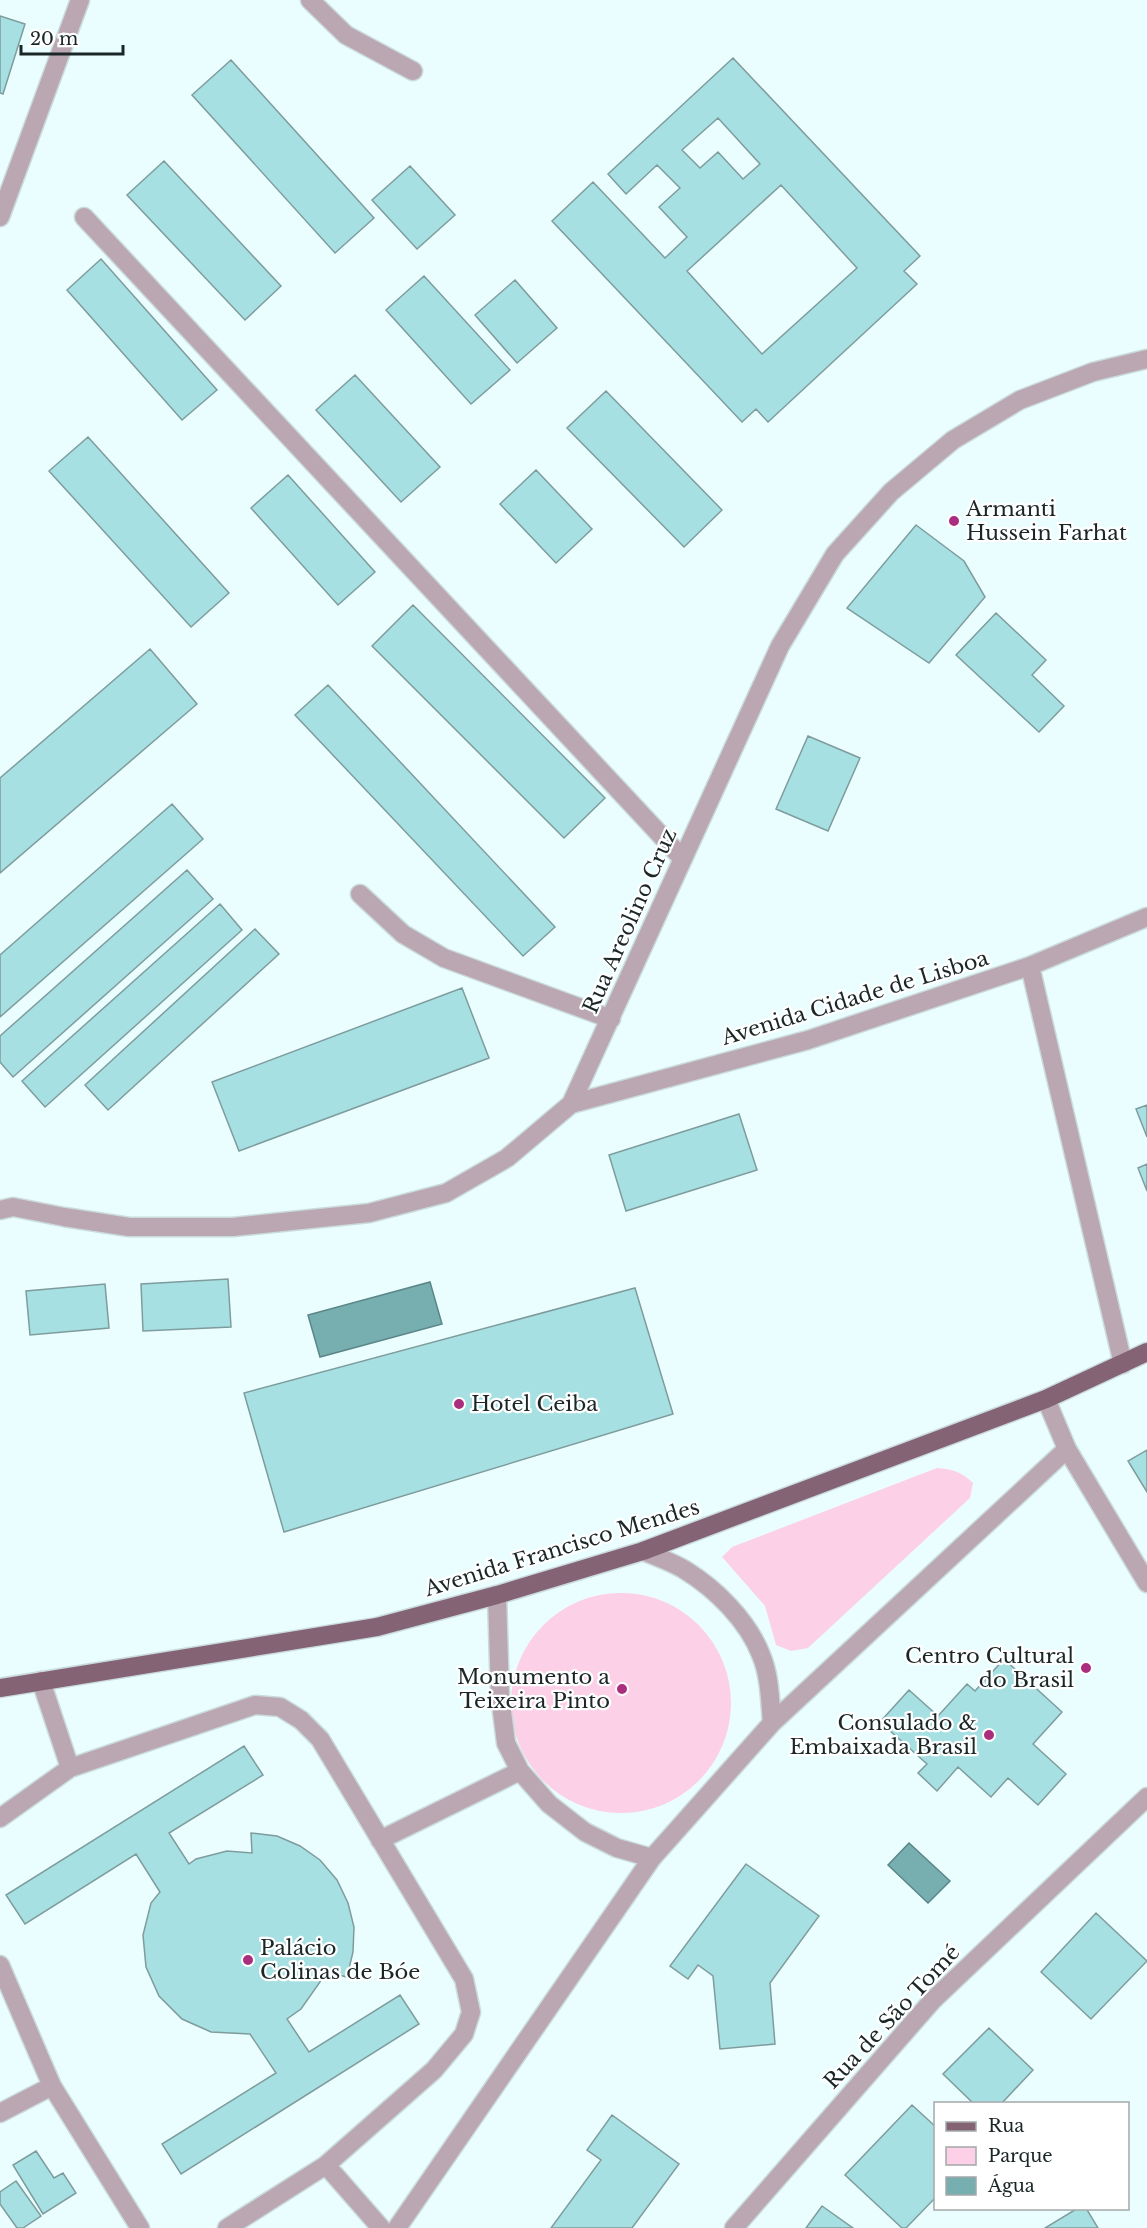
<svg xmlns="http://www.w3.org/2000/svg" width="1147" height="2228" font-family="'Libre Baskerville',serif">
<style>
.green{fill:#fcd0e6}
.water{fill:#77afb1;stroke:#5b8688;stroke-width:1.5}
.building{fill:#a6e0e2;stroke:#7f9c9d;stroke-width:1.5;fill-rule:evenodd}
.lines{fill:none;stroke-linecap:round;stroke-linejoin:round}
.minor-casing{stroke:#cadbdc;stroke-width:21}
.major-casing{stroke:#cadbdc;stroke-width:21}
.minor{stroke:#bba7b1;stroke-width:18}
.major{stroke:#846374;stroke-width:18}
.poi-dot{fill:#ab2d7d;stroke:#fff;stroke-width:2}
.labels{text-anchor:middle;stroke-width:4.5;stroke-linejoin:round;paint-order:stroke}
.poi-label{font-size:21px;fill:#1b2627;stroke:#fff;text-anchor:start}
.street-label{font-size:21px;fill:#1b2627;stroke:#fff}
</style>
<rect width="100%" height="100%" fill="#ebfeff"/>
<path class="green" d="M937 1468C952 1469 962 1472 973 1483L970 1498 808 1648 791 1651 776 1645 765 1606 722 1557 732 1547Z
M511 1703a110 110 0 1 1 220 0a110 110 0 1 1-220 0Z"/>
<path class="water" d="M430 1282 442 1324 320 1357 308 1315Z
M909 1843 950 1881 928 1903 888 1865Z"/>
<path class="building" d="M0 16 25 24 3 94 0 93Z
M733 58 920 256 904 271 917 284 768 422 756 409 742 422 552 221 593 182 665 258 687 237 659 207 680 188 657 165 626 194 608 174ZM718 118 760 164 743 179 718 152 700 168 682 150ZM781 185 857 268 762 354 687 271Z
M231 60 374 218 335 253 192 95Z
M164 161 281 286 245 320 127 195Z
M410 166 455 215 417 249 372 200Z
M101 259 217 390 182 420 67 290Z
M424 276 510 370 471 404 386 310Z
M515 280 557 328 517 363 475 315Z
M355 375 440 467 401 502 316 410Z
M606 391 722 510 684 547 567 428Z
M88 437 229 593 191 627 49 471Z
M536 470 592 529 556 563 500 504Z
M288 475 375 572 338 605 251 508Z
M916 525 964 561 985 597 929 663 847 608Z
M413 605 605 798 564 838 372 646Z
M996 613 1046 660 1032 675 1064 706 1039 732 956 655Z
M150 649 197 704 0 873V778Z
M328 685 555 927 523 956 295 715Z
M808 736 860 758 828 831 776 809Z
M172 804 203 839 0 1017V955Z
M187 870 213 899 13 1077 0 1062V1036Z
M220 904 242 930 45 1107 22 1081Z
M255 929 279 954 108 1110 85 1085Z
M462 988 489 1058 239 1151 212 1082Z
M1147 1105V1137L1136 1109Z
M739 1114 757 1170 626 1211 609 1155Z
M1147 1164V1191L1138 1168Z
M228 1279 231 1327 143 1331 141 1284Z
M105 1284 109 1328 30 1335 26 1291Z
M635 1288 673 1414 284 1532 244 1393Z
M1147 1450V1492L1128 1461Z
M1004 1659 1062 1712 1033 1744 1066 1774 1038 1805 1008 1778 991 1797 958 1767 937 1791 918 1773 927 1764 880 1722 909 1690 938 1716 967 1684 975 1691Z
M244 1746 263 1775 169 1833 189 1864 196 1859 227 1851 252 1853 251 1833 277 1836 300 1846 320 1860 337 1880 348 1903 354 1927 353 1952 347 1977 323 1971 320 1982 301 2009 287 2019 309 2052 400 1995 419 2024 181 2174 162 2144 276 2073 250 2034 211 2032 182 2019 159 1996 146 1967 143 1935 151 1903 160 1892 136 1854 25 1924 6 1895Z
M746 1864 819 1916 770 1983 775 2044 720 2049 713 1976 698 1965 688 1979 670 1966Z
M1096 1913 1147 1961 1091 2019 1041 1972Z
M989 2028 1033 2070 1001 2104H974L943 2074Z
M912 2105 936 2127V2197L906 2228H902L845 2175Z
M612 2115 679 2164 632 2228H551L601 2160 587 2150Z
M36 2151 54 2178 63 2173 76 2193 43 2214 13 2165Z
M16 2181 41 2216 23 2228H17L0 2204V2192Z
M822 2206 853 2228H806Z
M1078 2208H1086L1098 2228H1045Z"/>
<g class="lines">
<defs>
<path id="minor" d="M310 0 346 35 413 71
M0 217 80 0
M84 217 683 859
M360 894 403 934 444 958 611 1019
M1030 966 1123 1364
M571 1104 808 1040 1030 966 1147 917
M0 1210 13 1207 64 1217 129 1227H233L369 1213 446 1193 507 1158 571 1104 780 646 835 554 891 492 953 440 1020 400 1093 372 1147 359
M1046 1399 1067 1449 1147 1583
M643 1551C657 1557 672 1562 685 1570 716 1589 748 1621 761 1655 770 1676 770 1701 772 1723
M497 1595 500 1696 506 1743 520 1771 549 1804 585 1832 617 1848 652 1858
M41 1681 70 1768
M0 1818 70 1768 255 1705 280 1707 301 1720 320 1739 464 1979 471 2012 464 2034 434 2070 326 2165 227 2228
M380 1840 520 1771
M0 1965 52 2086 140 2228
M0 2113 52 2086
M326 2165 381 2228
M397 2228 652 1858 772 1723 1067 1449
M734 2228 932 2001 1147 1797"/>
<path id="major" d="M0 1688 377 1627 497 1595 643 1551 1046 1399 1147 1352"/>
</defs>
<use href="#minor" class="minor-casing"/>
<use href="#major" class="major-casing"/>
<use href="#minor" class="minor"/>
<use href="#major" class="major"/>
</g>
<g class="poi-dot">
<circle cx="954" cy="521" r="6"/>
<circle cx="459" cy="1404" r="6"/>
<circle cx="1086" cy="1668" r="6"/>
<circle cx="622" cy="1689" r="6"/>
<circle cx="989" cy="1735" r="6"/>
<circle cx="248" cy="1960" r="6"/>
</g>
<g class="labels">
<g class="poi-label">
<text x="966" y="516">Armanti<tspan x="966" dy="24">Hussein Farhat</tspan></text>
<text x="471" y="1411">Hotel Ceiba</text>
<text x="1074" y="1663" text-anchor="end">Centro Cultural<tspan x="1074" dy="24">do Brasil</tspan></text>
<text x="610" y="1684" text-anchor="end">Monumento a<tspan x="610" dy="24">Teixeira Pinto</tspan></text>
<text x="977" y="1730" text-anchor="end">Consulado &amp;<tspan x="977" dy="24">Embaixada Brasil</tspan></text>
<text x="260" y="1955">Palácio<tspan x="260" dy="24">Colinas de Bóe</tspan></text>
</g>
<g class="street-label">
<text transform="translate(630 921) rotate(-66)" y="7">Rua Areolino Cruz</text>
<text transform="translate(855 998) rotate(-17)" y="7">Avenida Cidade de Lisboa</text>
<text transform="translate(562 1548) rotate(-17)" y="7">Avenida Francisco Mendes</text>
<text transform="translate(892 2017) rotate(-47)" y="7">Rua de São Tomé</text>
</g>
</g>
<rect x="934" y="2102" width="195" height="108" fill="#ffffff" stroke="#a4a8a9" stroke-width="1.5"/>
<rect x="946" y="2122" width="30" height="9" fill="#846374" stroke="#a4a8a9" stroke-width="1.5"/>
<text x="988" y="2132" font-size="18" fill="#1b2627">Rua</text>
<rect x="946" y="2147" width="30" height="18" fill="#fcd0e6" stroke="#a4a8a9" stroke-width="1.5"/>
<text x="988" y="2162" font-size="18" fill="#1b2627">Parque</text>
<rect x="946" y="2177" width="30" height="18" fill="#77afb1" stroke="#a4a8a9" stroke-width="1.5"/>
<text x="988" y="2192" font-size="18" fill="#1b2627">Água</text>
<path d="M21 45v9h102v-9" fill="none" stroke="#1b2627" stroke-width="3"/>
<text x="30" y="45" font-size="18" fill="#1b2627" stroke="#ffffff" stroke-width="4.5" paint-order="stroke">20 m</text>
</svg>
